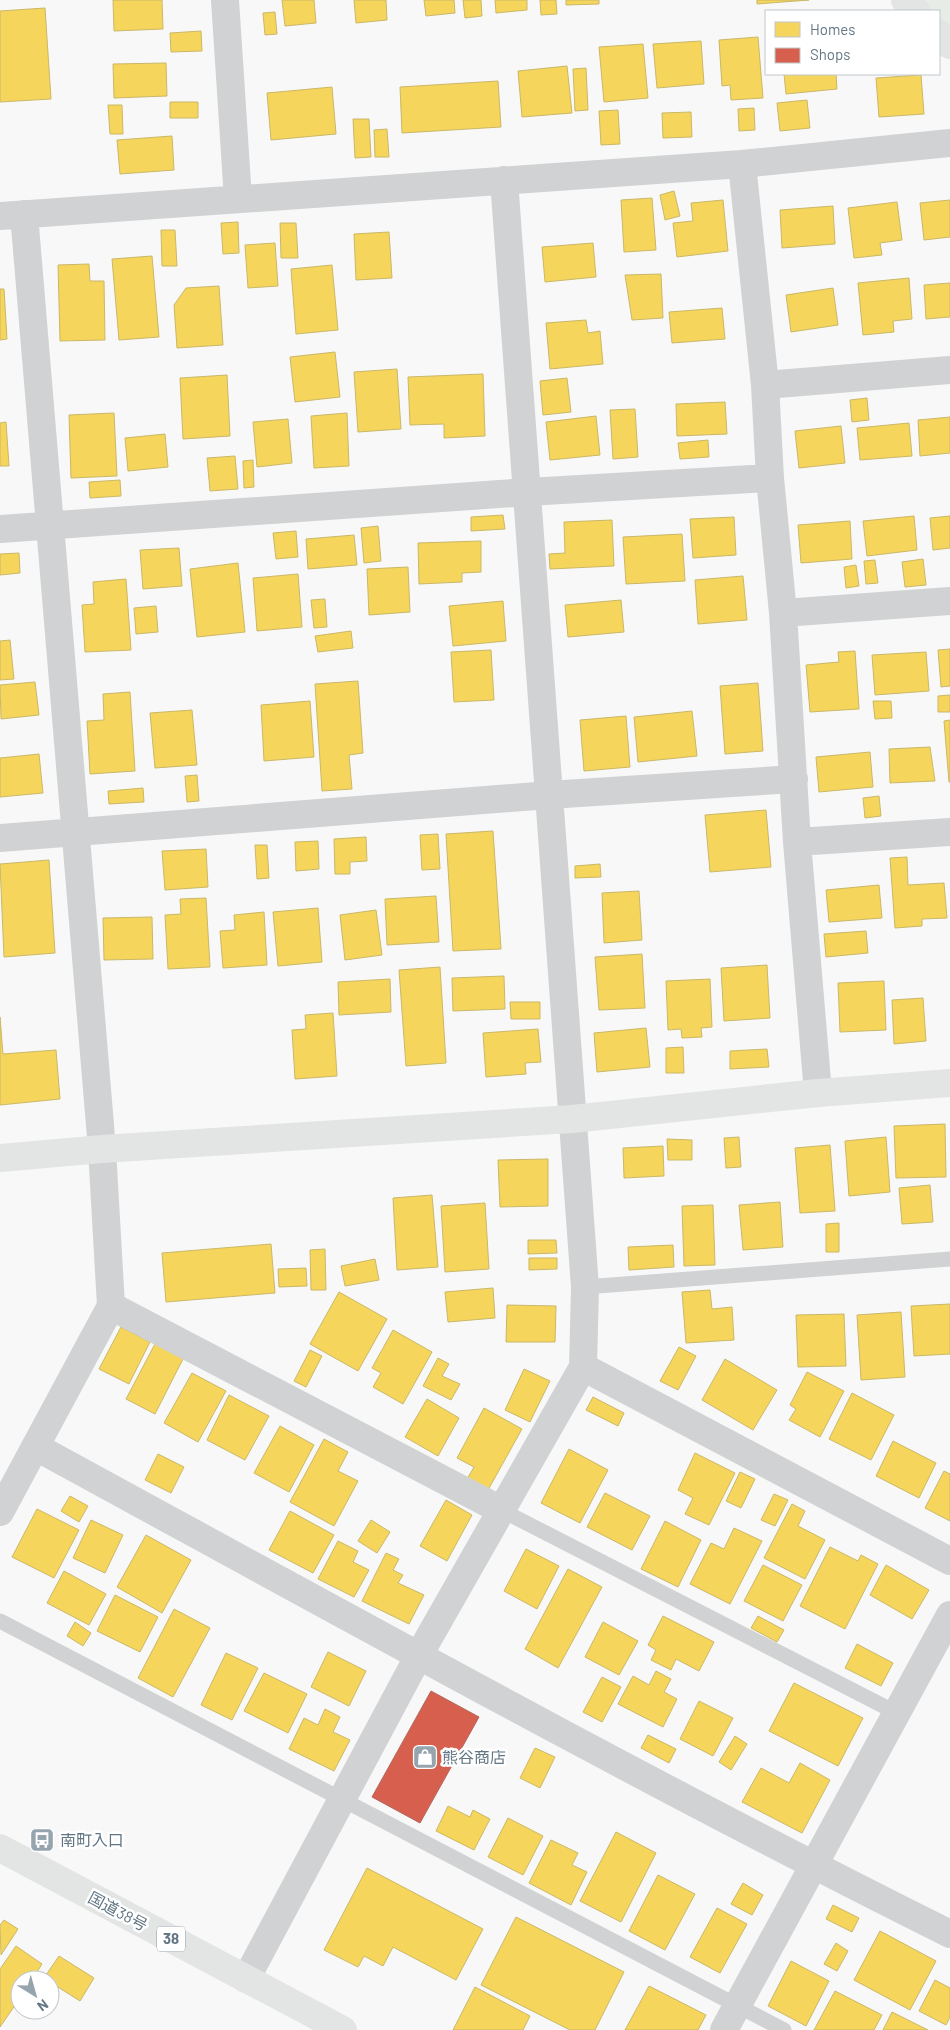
<svg xmlns="http://www.w3.org/2000/svg" width="950" height="2030" font-family="Barlow,'Noto Sans JP',sans-serif">
<style>
.green{fill:#e8ece6}
.homes{fill:#f6d55c;stroke:#cab868}
.shops{fill:#d6604d;stroke:#b3675e}
.lines{fill:none;stroke-linecap:round;stroke-linejoin:round}
.lane{stroke:#d1d2d3;stroke-width:15}
.street{stroke:#d1d2d3;stroke-width:28}
.secondary{stroke:#e3e4e4;stroke-width:28}
.highway{stroke:#e3e4e4;stroke-width:28}
.labels{text-anchor:middle;stroke-width:5;stroke-linejoin:round;paint-order:stroke}
.shield{fill:#fff;stroke:#919fa9;stroke-width:1}
.shield-label{font-size:15px;font-weight:bold;fill:#627684}
.poi-label{font-size:16px;fill:#627684;stroke:#fff;text-anchor:start}
.street-label{font-size:16px;fill:#627684;stroke:#fff}
</style>
<rect width="100%" height="100%" fill="#f8f8f8"/>
<path class="green" d="M905 0H950V45L939 34V11H916Z"/>
<path class="homes" d="M113 0H162L163 29 114 31Z
M282 0H314L316 23 285 26Z
M354 0H386L387 20 356 23Z
M424 0H454L455 13 426 16Z
M463 0H481L482 16 465 18Z
M495 0H527V10L496 13Z
M540 0H556L557 14 541 15Z
M566 0H599V4L566 5Z
M757 0H809L757 4Z
M45 8 51 99 0 102V11Z
M275 12 277 34 265 35 263 13Z
M201 31 202 51 171 52 170 33Z
M758 37 763 98 731 100 730 85 722 86 719 40Z
M701 41 704 84 657 88 653 44Z
M643 44 648 98 604 102 599 47Z
M166 63 167 96 114 98 113 64Z
M567 66 572 113 522 117 518 71Z
M586 68 588 110 575 111 573 69Z
M784 74H836L837 89 786 94Z
M921 75 924 114 879 117 876 78Z
M498 81 501 127 402 133 400 87Z
M332 87 336 134 271 140 267 93Z
M807 100 810 128 780 131 777 103Z
M170 102H198V118H170Z
M108 105H122L123 134H110Z
M754 108 755 130 739 131 738 109Z
M618 110 620 144 601 145 599 111Z
M691 112 692 137 663 138 662 113Z
M353 119H369L371 157 355 158Z
M387 129 389 157H375L374 130Z
M172 136 174 170 120 174 117 140Z
M674 191 680 216 665 220 660 195Z
M652 198 656 250 624 252 621 200Z
M723 200 728 251 677 257 673 223 693 221 691 203Z
M950 200V237L924 240 920 203Z
M897 202 902 240 880 243 882 255 854 258 848 208Z
M833 206 835 244 782 248 780 210Z
M238 222 239 253 223 254 221 223Z
M280 223H296L298 258H281Z
M161 230H175L177 266H162Z
M389 232 392 278 356 280 354 234Z
M275 243 278 286 248 288 245 245Z
M593 243 596 277 545 282 542 247Z
M152 256 159 337 119 340 112 259Z
M89 264 90 281H104L105 340 60 341 58 265Z
M332 265 338 330 296 334 291 269Z
M661 274 663 318 632 320 625 275Z
M909 278 912 319 893 321 894 332 863 335 858 283Z
M950 283V317L926 319 924 285Z
M219 286 223 345 177 348 174 305 186 288Z
M833 288 838 325 791 332 786 295Z
M0 289H4L7 339 0 340Z
M722 308 725 339 672 343 669 312Z
M586 320 588 333 600 331 603 364 550 369 546 323Z
M335 352 340 397 295 402 290 357Z
M397 369 401 429 358 432 354 372Z
M483 374 485 436 444 438V424L410 425 408 377Z
M227 375 230 436 183 439 180 378Z
M567 378 571 412 543 415 540 381Z
M867 398 869 420 852 422 850 400Z
M725 402 727 434 677 436 676 404Z
M635 409 638 457 613 459 610 410Z
M114 413 117 476 71 478 69 415Z
M347 413 349 466 314 468 311 416Z
M596 416 600 455 550 460 546 422Z
M950 417V453L920 456 918 420Z
M288 419 292 463 257 467 253 422Z
M6 422 9 466H0V423Z
M909 423 912 456 860 460 857 428Z
M841 426 845 463 799 468 795 431Z
M165 434 168 467 128 471 125 438Z
M708 440 709 457 680 459 678 443Z
M235 456 238 489 210 491 207 458Z
M253 460 254 487 244 488 243 461Z
M120 480 121 496 90 498 89 482Z
M503 515 505 529 471 531V517Z
M914 516 917 550 867 556 863 521Z
M950 516V548L933 550 930 518Z
M734 517 736 555 693 558 690 519Z
M612 520 614 566 550 569 549 554 565 553 564 522Z
M850 521 852 559 801 563 798 525Z
M378 526 381 561 364 563 361 528Z
M296 531 298 557 276 559 273 533Z
M682 534 685 581 626 584 623 537Z
M354 535 357 565 308 569 306 539Z
M481 541V572L462 573V582L419 584 418 543Z
M179 548 182 586 143 589 140 550Z
M19 553 20 573 0 575V554Z
M923 559 926 585 905 587 902 562Z
M875 560 878 583 866 584 864 561Z
M238 563 245 632 197 637 190 569Z
M856 565 859 586 846 588 844 567Z
M408 567 410 612 369 615 367 569Z
M298 574 302 627 257 631 253 578Z
M743 576 747 620 698 624 695 580Z
M126 579 131 650 85 652 82 605 94 604 93 582Z
M325 599 327 627 314 628 311 600Z
M621 600 624 632 568 637 565 605Z
M503 601 506 641 453 646 449 606Z
M156 606 158 632 136 634 134 608Z
M351 631 353 648 318 652 315 636Z
M10 640 14 679 0 680V641Z
M950 649V686L941 687 938 650Z
M491 650 494 700 454 702 451 652Z
M855 651 859 709 810 712 806 665 839 662 838 652Z
M926 652 929 691 875 695 872 655Z
M358 681 363 753 349 755 352 789 322 791 315 684Z
M35 682 39 715 1 719 0 685Z
M758 683 763 751 725 754 720 686Z
M130 692 135 771 90 774 87 721 104 720 103 694Z
M950 695V712H938V696Z
M310 701 314 757 264 761 261 705Z
M873 701H891L892 718 875 719Z
M192 710 197 765 155 768 150 713Z
M692 711 697 756 638 762 634 717Z
M626 716 630 767 584 771 580 720Z
M950 720V782H949L944 721Z
M930 747 935 781 890 783 889 749Z
M870 752 873 787 819 792 816 757Z
M39 754 43 793 0 797V758Z
M197 775 199 801 187 802 185 776Z
M143 788 144 802 109 804 108 791Z
M879 796 881 816 865 818 863 798Z
M766 810 771 867 710 872 705 815Z
M493 831 501 949 453 951 446 834Z
M438 834 440 869 422 870 420 835Z
M366 837 367 861 350 862V874H335L334 839Z
M318 841 319 869 296 871 295 842Z
M255 845H267L269 878 257 879Z
M206 849 208 887 165 890 162 851Z
M907 857 908 885 944 883 947 918 922 919V926L895 928 890 858Z
M49 860 55 953 4 957 0 864Z
M600 864 601 877 575 878V866Z
M879 885 882 918 829 922 826 890Z
M639 891 642 940 604 943 602 893Z
M436 896 439 942 387 945 385 899Z
M206 898 210 967 168 969 165 915 181 914 180 899Z
M318 908 322 962 278 966 273 912Z
M376 910 382 955 345 960 340 915Z
M264 912 267 965 223 968 220 931 235 930 234 915Z
M152 917 153 959 104 960 103 918Z
M866 931 868 953 826 957 824 934Z
M642 954 645 1008 599 1010 595 957Z
M767 965 770 1018 724 1021 721 968Z
M440 967 446 1063 406 1066 399 970Z
M504 976 505 1009 453 1011 452 978Z
M390 979 391 1012 339 1015 338 982Z
M710 979 712 1027 701 1028 702 1037 682 1038 681 1029 668 1030 666 981Z
M884 981 886 1030 840 1032 838 983Z
M923 998 926 1041 894 1044 892 1000Z
M510 1002H540V1019H511Z
M333 1013 337 1076 295 1079 292 1030 306 1029 305 1015Z
M0 1017 3 1054 56 1050 60 1099 0 1105Z
M646 1028 650 1067 597 1072 594 1033Z
M538 1029 541 1062 525 1063 526 1074 486 1077 483 1033Z
M683 1047 684 1073H666V1048Z
M767 1049 769 1067 730 1069V1051Z
M945 1124 946 1177 896 1178 894 1126Z
M739 1137 741 1167 726 1168 724 1138Z
M886 1137 890 1192 849 1196 845 1141Z
M667 1139 692 1140V1160H668Z
M830 1145 835 1211 800 1213 795 1148Z
M663 1146 664 1176 624 1178 623 1148Z
M548 1159V1206L500 1207 498 1160Z
M930 1185 933 1222 902 1224 899 1188Z
M432 1195 438 1267 397 1270 393 1198Z
M780 1202 783 1247 743 1250 739 1205Z
M485 1203 489 1269 445 1272 441 1206Z
M713 1205 715 1265 684 1266 682 1206Z
M839 1223V1252H826V1224Z
M528 1240H556L557 1253 528 1254Z
M271 1244 275 1293 166 1302 162 1253Z
M673 1245 674 1267 629 1270 628 1247Z
M325 1249 326 1290H311L310 1250Z
M529 1258H557V1269L529 1270Z
M375 1259 379 1280 345 1286 341 1266Z
M306 1268 307 1286 279 1287 278 1269Z
M493 1288 495 1318 448 1322 445 1292Z
M710 1290 712 1309 732 1307 734 1340 686 1343 682 1292Z
M339 1292 387 1319 358 1371 310 1344Z
M950 1304V1354L914 1356 911 1306Z
M507 1305 556 1306 555 1342H506Z
M901 1312 905 1377 861 1380 857 1315Z
M844 1314 846 1366 798 1367 796 1315Z
M121 1327 150 1342 129 1384 99 1369Z
M393 1330 432 1352 403 1404 373 1387 381 1373 372 1368Z
M156 1342 184 1357 155 1414 126 1399Z
M679 1347 696 1356 678 1390 660 1381Z
M310 1350 322 1356 306 1387 294 1381Z
M438 1358 449 1364 442 1376 460 1384 451 1400 423 1386Z
M725 1359 777 1390 753 1430 702 1400Z
M524 1369 550 1381 530 1422 505 1410Z
M807 1372 844 1391 820 1437 789 1420 796 1409 790 1405Z
M192 1373 226 1391 198 1442 164 1423Z
M852 1393 894 1415 871 1460 829 1439Z
M229 1395 269 1416 245 1460 207 1440Z
M593 1397 624 1413 618 1426 586 1410Z
M427 1399 459 1418 438 1456 405 1437Z
M484 1408 522 1429 488 1490 467 1479 474 1467 457 1458Z
M280 1426 314 1445 289 1492 254 1473Z
M324 1439 348 1452 338 1471 358 1481 334 1526 290 1502Z
M893 1441 936 1463 919 1498 876 1476Z
M569 1449 608 1470 580 1523 541 1503Z
M695 1453 735 1473 709 1525 685 1514 693 1498 678 1490Z
M158 1454 184 1467 171 1493 145 1480Z
M944 1471 950 1474V1521L925 1508Z
M740 1472 755 1479 741 1508 726 1501Z
M605 1493 650 1516 632 1550 587 1527Z
M774 1494 788 1500 775 1526 761 1520Z
M70 1496 88 1506 79 1522 61 1511Z
M446 1500 472 1515 447 1561 420 1546Z
M792 1504 805 1511 798 1526 825 1540 805 1579 764 1558Z
M37 1509 79 1530 54 1578 12 1557Z
M290 1511 334 1535 313 1573 269 1550Z
M91 1520 123 1535 105 1573 73 1558Z
M371 1520 390 1532 377 1553 358 1541Z
M665 1521 701 1540 678 1587 641 1569Z
M734 1528 762 1541 730 1604 690 1584 711 1543 724 1549Z
M146 1535 191 1560 162 1613 117 1587Z
M338 1541 358 1551 353 1562 369 1570 354 1597 318 1579Z
M830 1547 858 1561 861 1555 878 1564 845 1629 800 1606Z
M526 1549 559 1566 537 1609 504 1591Z
M386 1553 399 1559 393 1570 403 1575 398 1583 424 1595 409 1624 362 1601Z
M763 1565 802 1585 783 1621 744 1601Z
M886 1565 929 1590 912 1619 870 1595Z
M568 1569 602 1587 558 1668 525 1649Z
M64 1571 106 1594 89 1625 47 1603Z
M115 1595 158 1617 140 1652 97 1631Z
M174 1609 210 1628 173 1697 138 1678Z
M663 1616 714 1642 699 1671 676 1659 671 1670 651 1660 656 1650 648 1645Z
M758 1616 784 1630 777 1642 751 1628Z
M75 1622 91 1633 83 1646 67 1636Z
M603 1622 638 1641 619 1675 585 1657Z
M857 1644 893 1663 881 1686 845 1668Z
M328 1652 366 1671 349 1706 311 1687Z
M226 1653 258 1668 232 1720 201 1705Z
M656 1671 671 1679 664 1692 677 1699 663 1727 618 1704 633 1676 649 1685Z
M264 1673 307 1694 288 1733 244 1711Z
M602 1677 621 1687 602 1722 583 1712Z
M794 1683 863 1718 838 1766 769 1731Z
M699 1701 733 1718 713 1756 680 1739Z
M325 1709 340 1717 333 1732 350 1740 334 1771 289 1749 304 1718 318 1725Z
M648 1735 676 1749 669 1763 641 1748Z
M735 1736 747 1744 731 1770 719 1762Z
M535 1748 555 1757 540 1788 520 1778Z
M800 1763 830 1780 802 1833 742 1802 761 1768 789 1783Z
M448 1806 470 1817 473 1810 490 1819 474 1850 436 1831Z
M508 1818 543 1836 523 1875 488 1857Z
M616 1832 656 1853 621 1922 580 1901Z
M551 1840 578 1853 572 1865 587 1872 571 1905 529 1883Z
M367 1868 483 1929 456 1980 393 1947 383 1966 364 1956 358 1967 324 1950Z
M658 1875 695 1894 665 1950 629 1931Z
M743 1883 763 1895 752 1915 731 1904Z
M833 1905 859 1918 852 1932 826 1919Z
M717 1908 747 1924 720 1973 690 1957Z
M516 1917 624 1972 595 2030H570L481 1985Z
M4 1920 18 1929 1 1955 0 1925Z
M880 1931 936 1961 910 2010 854 1980Z
M836 1943 848 1951 837 1971 824 1964Z
M16 1946 42 1964 32 1980H20V1998L0 2027V1969Z
M59 1956 94 1978 80 2001 50 1982V1980L44 1978Z
M791 1961 829 1981 806 2026 768 2006Z
M935 1980 950 1988V2017L946 2025 919 2011Z
M649 1986 706 2015 698 2030H625Z
M475 1987 530 2016 523 2030H453Z
M835 1991 882 2015 874 2030H814Z
M892 2012 928 2030H883Z"/>
<path class="shops" d="M431 1691 479 1717 420 1823 372 1797Z"/>
<g class="lines">
<path class="lane" d="M585 1287 950 1259
M501 1510 897 1713
M0 1621 784 2030"/>
<path class="street" d="M225 0 238 199
M742 164 765 385 770 478 783 613 797 842 818 1093
M0 216 742 164 950 143
M765 385 950 370
M0 529 528 492 770 478
M783 613 950 601
M0 838 549 795 794 779
M797 842 950 832
M111 1306 501 1510
M583 1367 950 1561
M36 1447C339 1612 641 1780 950 1934
M0 1512 111 1306 102 1149 24 214
M246 1979 419 1655 583 1367 585 1287 504 180
M724 2030 950 1615"/>
<path class="secondary" d="M905 0 916 11
M939 34 950 45
M0 1158 102 1149 572 1119 818 1093 950 1083"/>
<path class="highway" d="M0 1848 343 2030"/>
</g>
<defs>
<symbol id="shop-square" viewBox="-11 -11 22 22"><rect x="-9" y="-9" width="18" height="18" rx="4" fill="#96a4ad" stroke="#fff"/><path d="M-5-2.5h2.3a2.7 3.5 0 0 1 5.4 0H5L5.5 6h-11ZM-1.5-2.5h3a1.5 2.3 0 0 0-3 0Z" fill="#fff"/></symbol>
<symbol id="bus-square" viewBox="-11 -11 22 22"><rect x="-9" y="-9" width="18" height="18" rx="4" fill="#96a4ad" stroke="#fff"/><path d="M-5-6H5V4H4V6H2V4H-2V6H-4V4H-5ZM-3.5-4V0h7V-4ZM-3.5 1.2v1.5H-2V1.2ZM2 1.2v1.5H3.5V1.2Z" fill="#fff"/></symbol>
</defs>
<g fill-rule="evenodd">
<use href="#shop-square" x="411" y="1743" width="28" height="28"/>
<use href="#bus-square" x="28" y="1826" width="28" height="28"/>
</g>
<g class="labels">
<rect class="shield" x="157" y="1926.5" width="28" height="25" rx="4"/>
<g class="shield-label">
<text x="171" y="1944">38</text>
</g>
<g class="poi-label">
<text x="442" y="1763">熊谷商店</text>
<text x="60" y="1846">南町入口</text>
</g>
<g class="street-label">
<text transform="translate(118 1911) rotate(28)" y="6">国道38号</text>
</g>
</g>
<rect x="765" y="10" width="175" height="65" fill="#ffffff" stroke="#c0c8ce"/>
<rect x="775" y="22" width="25" height="15" fill="#f6d55c" stroke="#c0c8ce"/>
<text x="810" y="35" font-size="15" fill="#627684">Homes</text>
<rect x="775" y="48" width="25" height="15" fill="#d6604d" stroke="#c0c8ce"/>
<text x="810" y="60" font-size="15" fill="#627684">Shops</text>
<g transform="translate(35 1995) rotate(143)"><circle r="24" fill="#ffffff" stroke="#c0c8ce"/>
<path d="M0-4L9 19L0 12L-9 19Z" fill="#96a4ad"/>
<text y="-8" font-size="14" font-weight="bold" text-anchor="middle" fill="#627684">N</text>
</g>
</svg>
